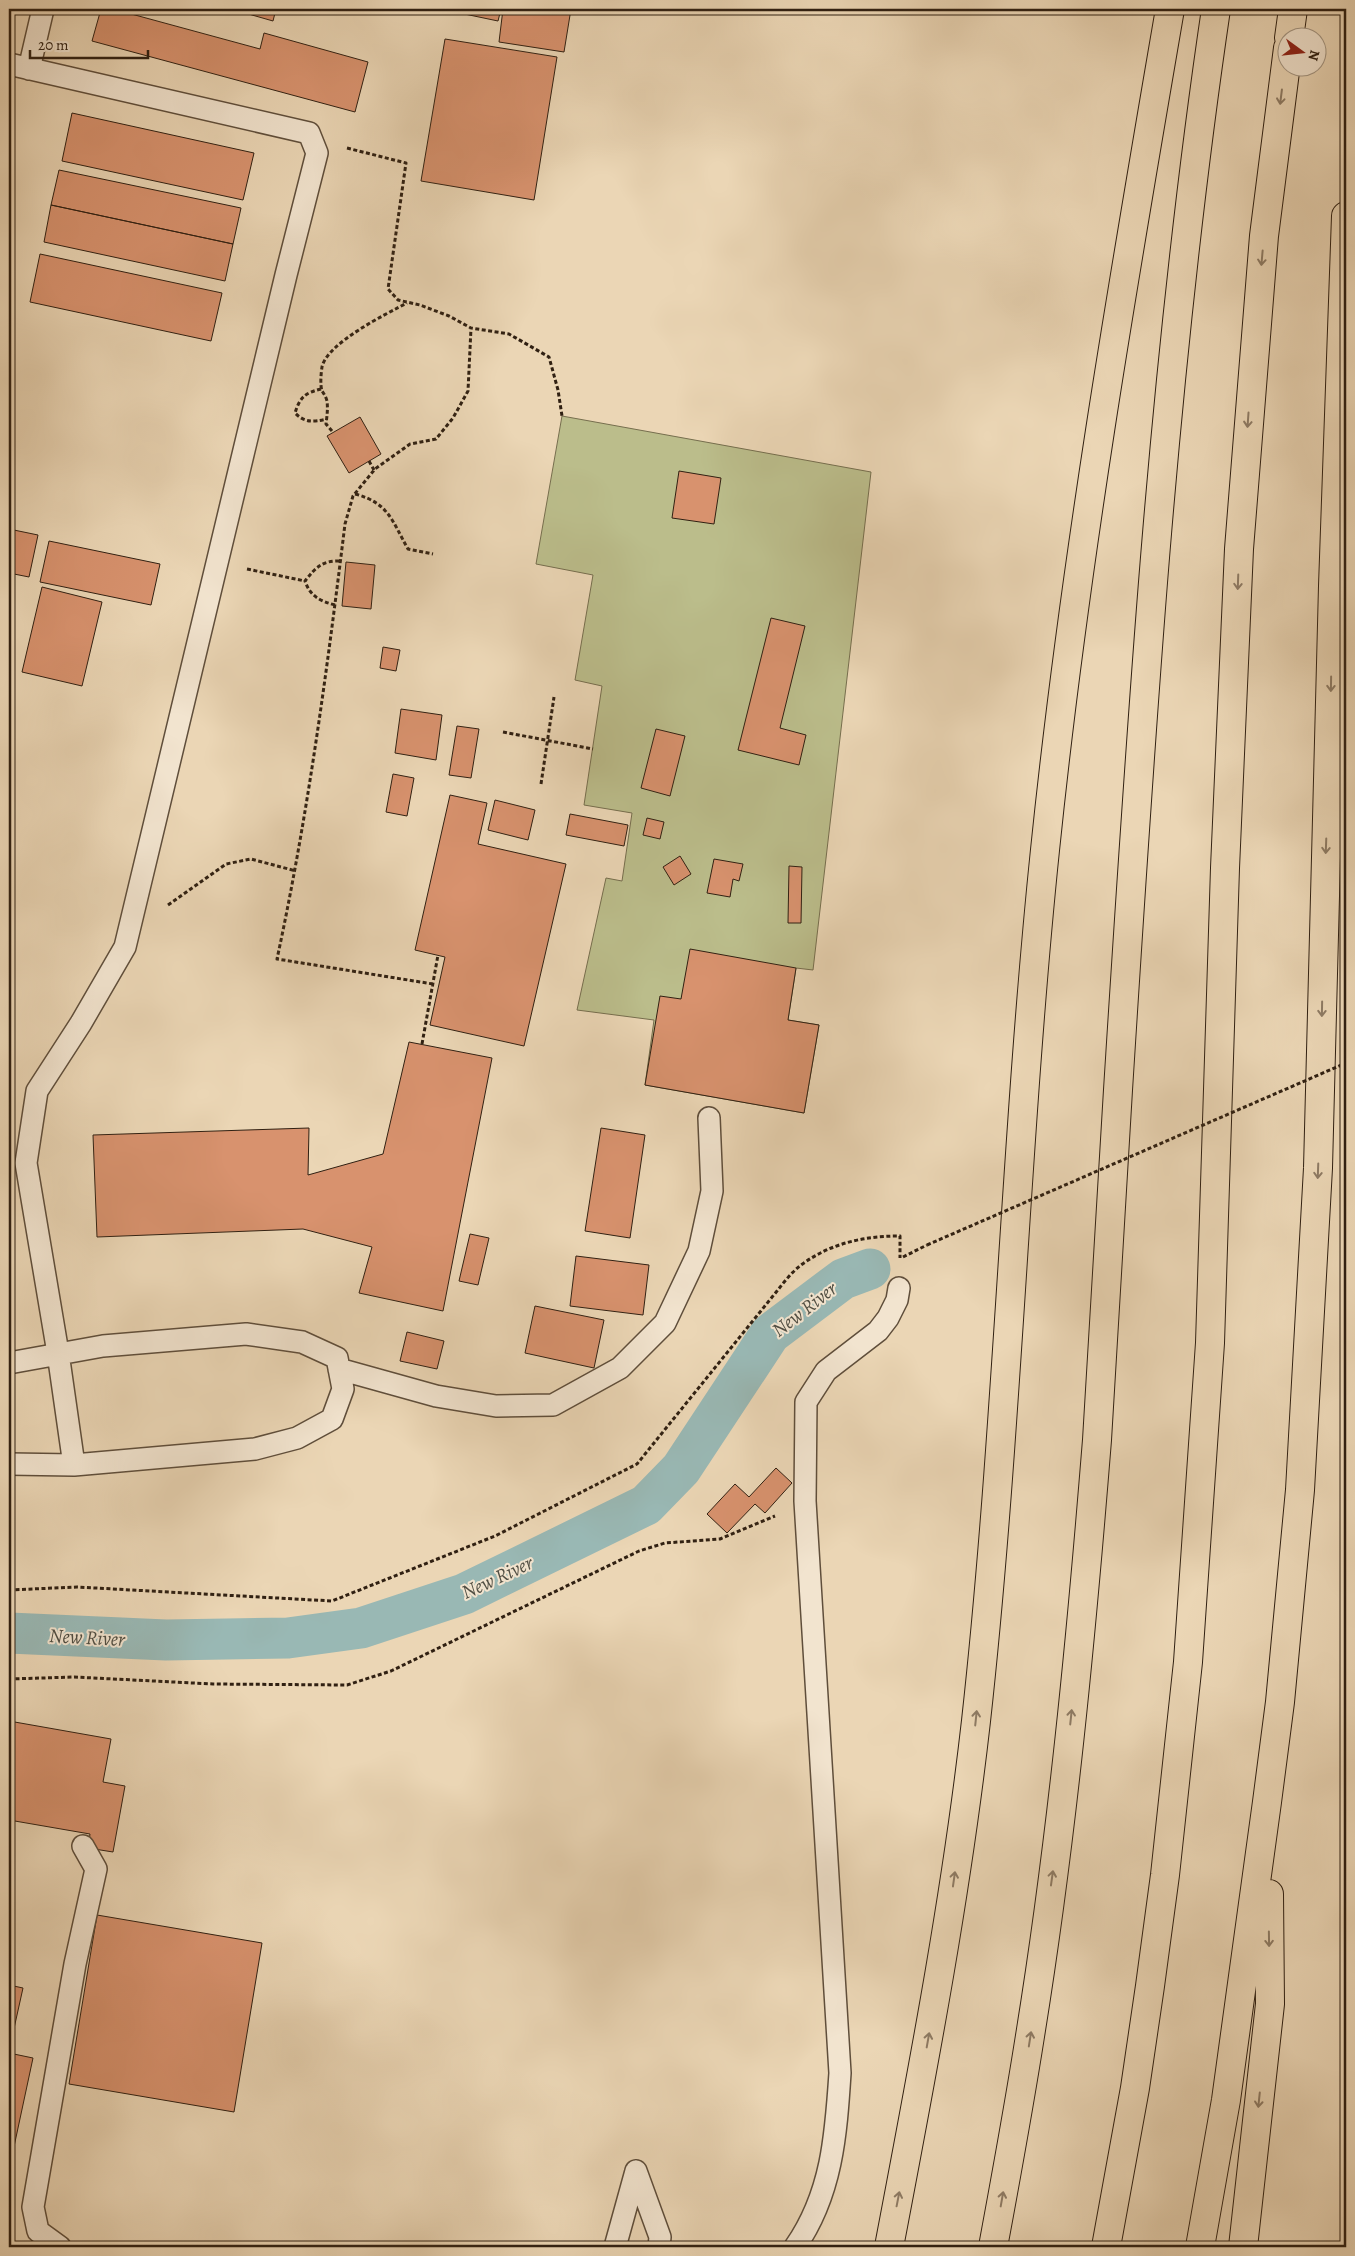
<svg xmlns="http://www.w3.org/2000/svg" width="1355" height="2256" font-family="Alegreya,serif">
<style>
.green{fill:#bbbd8b;stroke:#766e4e}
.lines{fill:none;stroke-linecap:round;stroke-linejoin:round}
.canal{stroke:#99b8b4;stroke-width:41}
.building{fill:#d8926e;stroke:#302012}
.service-casing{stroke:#5f4e3b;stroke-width:24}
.motorway-casing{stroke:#302012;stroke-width:30}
.path{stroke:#302012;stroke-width:3;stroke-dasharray:4 2.5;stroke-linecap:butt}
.service{stroke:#f2e4cf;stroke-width:21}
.motorway{stroke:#ebd6b5;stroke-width:28}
.path-bridge{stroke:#302012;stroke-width:3;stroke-dasharray:4 2.5;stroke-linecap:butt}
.oneway{stroke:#8e7b64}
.labels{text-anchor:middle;stroke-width:4;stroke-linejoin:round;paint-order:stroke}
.water-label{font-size:20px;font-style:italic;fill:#504e43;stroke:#f2e4cf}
</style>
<rect width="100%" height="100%" fill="#ebd6b5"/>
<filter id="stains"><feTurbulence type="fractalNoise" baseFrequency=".004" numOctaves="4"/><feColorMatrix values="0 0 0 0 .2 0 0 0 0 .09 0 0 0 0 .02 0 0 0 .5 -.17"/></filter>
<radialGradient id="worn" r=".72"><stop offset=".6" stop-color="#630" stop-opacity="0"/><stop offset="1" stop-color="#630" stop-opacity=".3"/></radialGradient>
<path class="green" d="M562 416 871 472 813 970 796 968 788 1020 819 1025 804 1113 645 1085 654 1020 577 1010 606 878 622 881 632 813 584 805 602 686 575 680 593 575 536 564Z"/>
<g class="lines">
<path class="canal" d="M9 1633 166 1640 288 1638 361 1628 464 1594 646 1505 681 1469 770 1334 843 1279 870 1269"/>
</g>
<path class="building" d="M101 9H113L260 49 264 33 368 62 355 112 92 41Z
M231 9H276L273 21Z
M456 9H501L498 21 455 12Z
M503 9H571L564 52 499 42Z
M445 39 557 57 534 200 421 181Z
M72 113 254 153 243 200 62 161Z
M59 170 241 208 233 244 51 205Z
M51 205 233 244 225 281 44 242Z
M40 254 222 293 211 341 30 302Z
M360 417 381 454 349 473 327 436Z
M679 471 721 478 714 524 672 518Z
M9 529 38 535 29 577 9 573Z
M49 541 160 564 151 605 40 582Z
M346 562 375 565 371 609 342 606Z
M42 587 102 602 82 686 22 672Z
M771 618 805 626 780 728 806 735 799 765 738 750Z
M383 647 400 650 396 671 380 668Z
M401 709 442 715 436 760 395 753Z
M457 726 479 729 471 778 449 775Z
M656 729 685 736 670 796 641 788Z
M393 774 414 778 407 816 386 812Z
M450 795 487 803 478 844 566 864 524 1046 430 1025 445 957 415 950Z
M495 800 535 810 528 840 488 830Z
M570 814 628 825 624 846 566 835Z
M647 818 664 822 660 839 643 835Z
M680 856 691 874 674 885 663 867Z
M714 859 743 864 739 881 733 879 730 897 707 893Z
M789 866 802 867 801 923H788Z
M690 949 796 968 788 1020 819 1025 804 1113 645 1085 660 996 681 999Z
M409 1042 492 1058 443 1311 359 1293 372 1247 303 1229 97 1237 93 1135 309 1128 308 1175 383 1154Z
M601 1128 645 1135 630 1238 585 1231Z
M470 1234 489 1238 478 1285 459 1281Z
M576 1256 649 1265 643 1315 570 1306Z
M535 1306 604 1320 594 1368 525 1353Z
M407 1332 444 1341 437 1369 400 1361Z
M776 1468 792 1483 765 1513 755 1504 727 1533 707 1514 735 1484 749 1497Z
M9 1721 111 1739 103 1782 125 1786 113 1852 88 1848 90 1834 9 1820Z
M97 1915 262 1943 234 2112 69 2084Z
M9 1985 23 1988 13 2033 9 2032Z
M9 2053 33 2058 9 2170Z"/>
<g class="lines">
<defs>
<path id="service" d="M9 64 309 133 317 153 286 275 125 947 81 1023 37 1091 26 1163 58 1353 74 1465
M29 69 43 9
M9 1363 103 1346 246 1334 302 1342 337 1358 343 1389 332 1419 297 1438 255 1449 74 1465 9 1464
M339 1369 436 1396 496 1406 553 1405 620 1368 665 1323 699 1251 712 1191 709 1118
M636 2171 660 2237 659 2247
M60 2247 38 2231 33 2207 75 1964 96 1869 83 1846
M615 2247 636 2171
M795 2247C832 2194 836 2135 840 2073L805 1501 806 1402 826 1371 878 1331 888 1318 897 1300 899 1288"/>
<path id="motorway" d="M1289 38 1293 9
M889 2247C922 2073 956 1898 976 1721 1008 1432 1015 1140 1045 850 1074 568 1122 288 1170 9
M993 2247C1006 2177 1019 2106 1030 2036 1062 1838 1081 1639 1097 1440 1105 1323 1111 1206 1118 1090 1141 729 1163 367 1216 9
M1106 2247 1135 2088 1150 1986 1165 1875 1188 1662 1210 1343 1225 868 1239 549 1264 236 1288 48
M1200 2247 1226 2100 1267 1802 1280 1702 1300 1490 1318 1168 1333 586 1346 216
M1243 2247 1270 2004 1269 1894"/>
</defs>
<use href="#service" class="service-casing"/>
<use href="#motorway" class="motorway-casing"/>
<path class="path" d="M347 148 406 163 388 289 398 300 420 305 449 316 471 328 509 334 549 357 558 390 562 416
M321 389C305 393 300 397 295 413 305 423 313 422 327 419
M332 431 326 424C327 416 328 409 327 401 326 397 324 394 322 391 320 385 321 373 322 367 327 343 386 314 407 303
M369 461 374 470
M355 494C389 503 392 521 408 549L433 554
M247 569 305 581
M335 605C320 601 310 596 305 581 316 567 323 560 341 561
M503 732 593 749
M541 784 554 697
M168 905 226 864 251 859 296 871
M433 984 277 959C308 815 327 670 345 524L353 496 375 469 410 444 436 439 453 418 468 391 471 328
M422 1044 438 955
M903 1257 927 1245
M9 1590 77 1587 332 1601 495 1536 637 1464 777 1291C784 1282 792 1272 801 1265 831 1243 864 1236 900 1236V1258
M9 1679 74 1677 213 1684 347 1685 391 1671 639 1551 665 1543 720 1539 775 1516"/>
<use href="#service" class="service"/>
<use href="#motorway" class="motorway"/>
<path class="path-bridge" d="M927 1245 1346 1063"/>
</g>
<defs><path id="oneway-shaft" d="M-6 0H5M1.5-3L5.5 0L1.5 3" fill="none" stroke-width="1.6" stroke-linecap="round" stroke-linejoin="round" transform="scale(1.25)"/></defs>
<g class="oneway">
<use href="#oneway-shaft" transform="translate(1281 97) rotate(97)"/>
<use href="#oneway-shaft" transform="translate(1262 258) rotate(95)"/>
<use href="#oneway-shaft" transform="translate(1248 420) rotate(94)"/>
<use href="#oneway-shaft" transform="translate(1238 582) rotate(92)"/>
<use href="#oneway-shaft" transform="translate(1331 684) rotate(91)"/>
<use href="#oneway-shaft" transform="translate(1326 846) rotate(92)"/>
<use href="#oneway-shaft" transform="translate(1322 1009) rotate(91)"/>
<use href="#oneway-shaft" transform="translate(1318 1171) rotate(92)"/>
<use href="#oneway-shaft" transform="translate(1071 1717) rotate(-84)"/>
<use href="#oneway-shaft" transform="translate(976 1718) rotate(-84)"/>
<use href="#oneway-shaft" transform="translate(1052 1878) rotate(-82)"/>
<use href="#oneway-shaft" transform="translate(954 1879) rotate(-82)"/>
<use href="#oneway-shaft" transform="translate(1269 1939) rotate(89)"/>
<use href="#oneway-shaft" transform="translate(1030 2039) rotate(-81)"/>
<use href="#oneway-shaft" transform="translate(928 2040) rotate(-80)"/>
<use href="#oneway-shaft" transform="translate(1259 2100) rotate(96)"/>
<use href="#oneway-shaft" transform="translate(898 2199) rotate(-79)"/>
<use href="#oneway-shaft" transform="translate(1002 2199) rotate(-80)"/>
</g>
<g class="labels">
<g class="water-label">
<text transform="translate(804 1309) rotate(-38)" y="7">New River</text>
<text transform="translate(497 1577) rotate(-25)" y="7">New River</text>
<text transform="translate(87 1637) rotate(3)" y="7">New River</text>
</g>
</g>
<rect width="1355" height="2256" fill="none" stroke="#ebd6b5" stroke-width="30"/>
<rect x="10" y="10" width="1335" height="2236" fill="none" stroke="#302012" stroke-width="2.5"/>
<rect x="15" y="15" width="1325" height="2226" fill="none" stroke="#302012"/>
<g transform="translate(1302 52) rotate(105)"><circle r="24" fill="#f2e4cf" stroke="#a49683"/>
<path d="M0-4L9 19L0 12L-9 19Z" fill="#8f2418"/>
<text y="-8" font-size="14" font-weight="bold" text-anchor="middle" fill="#302012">N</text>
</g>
<path d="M30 50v8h118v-8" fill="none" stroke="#302012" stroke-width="2.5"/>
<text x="38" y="50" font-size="15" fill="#302012" stroke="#f2e4cf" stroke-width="4" paint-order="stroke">20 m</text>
<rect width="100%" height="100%" filter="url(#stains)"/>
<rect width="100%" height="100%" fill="url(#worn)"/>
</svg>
